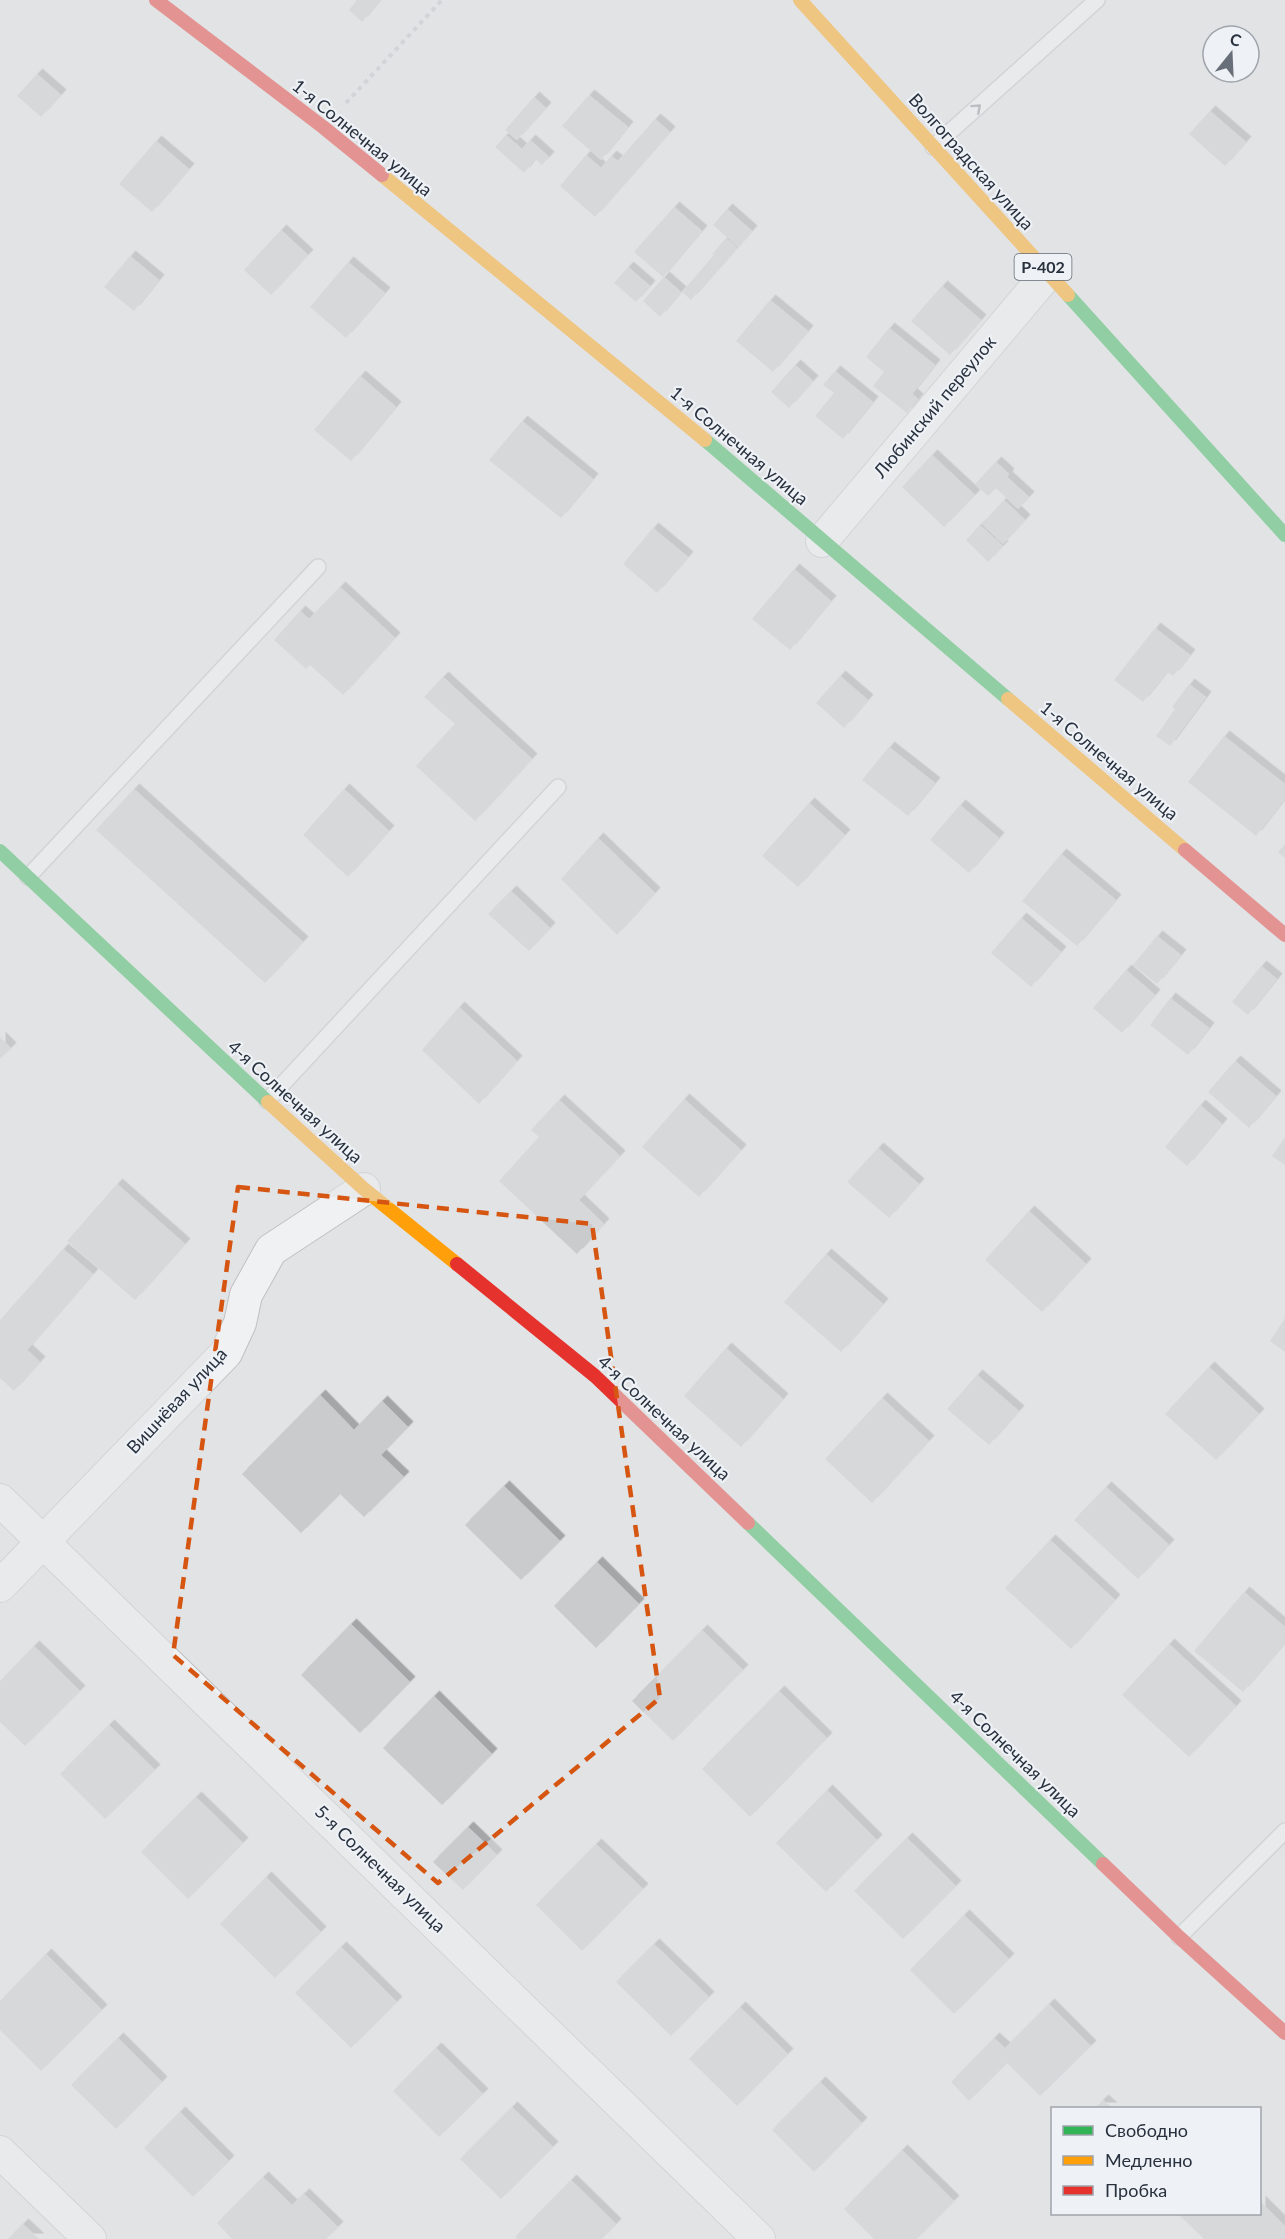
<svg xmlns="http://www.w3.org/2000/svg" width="1285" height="2239" font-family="Lato,sans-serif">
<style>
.building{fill:#c9cbcd;filter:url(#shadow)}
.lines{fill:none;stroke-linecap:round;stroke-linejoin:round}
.lane-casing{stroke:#bfc1c3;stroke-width:18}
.street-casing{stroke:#bfc1c3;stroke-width:34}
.path{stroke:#bfc1c6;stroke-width:4;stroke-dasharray:4.5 4.5;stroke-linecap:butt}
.lane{stroke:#f0f1f2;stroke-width:15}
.street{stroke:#f0f1f2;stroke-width:32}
.fast{stroke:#30b455;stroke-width:14}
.slow{stroke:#ff9f0a;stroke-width:14}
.jam{stroke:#e5322d;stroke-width:14}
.oneway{stroke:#8c9198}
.marked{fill:none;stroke:#d55511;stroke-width:4.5;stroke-dasharray:12 8;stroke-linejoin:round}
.labels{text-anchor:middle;stroke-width:4.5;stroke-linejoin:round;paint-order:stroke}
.shield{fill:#eef1f5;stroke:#636b75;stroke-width:1.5}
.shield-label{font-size:16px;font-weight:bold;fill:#28313e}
.street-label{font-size:18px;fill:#28313e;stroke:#eef1f5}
</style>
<defs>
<filter id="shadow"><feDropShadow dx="5.5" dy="-5.5" stdDeviation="0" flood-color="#0004"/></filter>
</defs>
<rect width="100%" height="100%" fill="#e1e3e5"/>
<path class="building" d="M357 0H380L362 22 349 10Z
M37 74 61 95 41 117 17 96Z
M589 95 628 127 601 160 562 126Z
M534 97 546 108 517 140 505 130Z
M1210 111 1246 142 1225 166 1189 134Z
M655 119 670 132 595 217 560 186 586 155 601 168 611 156 618 161Z
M506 135 522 149 530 140 549 157 542 165 535 159 524 173 495 147Z
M156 141 189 169 152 212 119 184Z
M674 207 702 231 663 277 634 252Z
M727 209 752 231 738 247 713 225Z
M281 230 308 255 271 295 244 270Z
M726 238 737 248 691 300 682 292 714 255 712 254Z
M130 256 159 280 134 311 104 287Z
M348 262 385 293 346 338 310 307Z
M628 267 650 286 636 302 614 283Z
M664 277 681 292 660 317 643 301Z
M942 286 981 320 950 355 911 321Z
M770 300 808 331 773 372 736 341Z
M889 328 935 365 912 394 918 399 907 413 873 386 884 372 866 357Z
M795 365 813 381 789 408 771 392Z
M835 371 873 402 843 439 815 416 834 393 823 385Z
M360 376 396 407 351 461 314 430Z
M522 421 593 479 561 518 489 460Z
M932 455 975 495 944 527 902 487Z
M996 462 1009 474 1007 477 1029 497 1018 509 996 488 988 496 975 484Z
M1004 500 1025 520 1003 544 982 524Z
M980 525 1003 546 988 562 966 540Z
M653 528 688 557 657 593 623 564Z
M794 569 831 601 790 650 752 619Z
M340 587 395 638 343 695 310 665 306 669 274 640 300 611 309 619Z
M1155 628 1190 655 1173 676 1167 672 1143 702 1114 680Z
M840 676 868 700 844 728 816 703Z
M443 677 532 759 475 821 416 766 455 724 424 697Z
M1189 684 1206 697 1170 746 1156 736 1175 709 1172 707Z
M1224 736 1285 784V799L1256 836 1188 782Z
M889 747 935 783 908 816 862 780Z
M134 789 303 942 265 983 96 830Z
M344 789 389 831 348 877 303 835Z
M809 803 845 835 798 887 762 856Z
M960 805 999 838 969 873 930 840Z
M598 838 655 893 617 935 561 879Z
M1285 844V858L1278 852Z
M1061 854 1116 900 1077 946 1022 901Z
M511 891 550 928 529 951 488 914Z
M1021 918 1061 952 1031 987 991 953Z
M1157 936 1181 955 1157 984 1133 965Z
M1261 966 1277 979 1248 1015 1232 1002Z
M1126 970 1155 995 1122 1033 1093 1008Z
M1170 998 1209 1028 1188 1055 1150 1025Z
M459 1007 517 1061 479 1104 422 1050Z
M0 1037 11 1048 0 1059Z
M1235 1061 1276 1096 1249 1128 1208 1092Z
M684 1099 741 1150 699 1197 642 1147Z
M559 1100 620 1156 579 1200 604 1224 577 1254 499 1181 539 1137 531 1130Z
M1200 1105 1222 1124 1187 1166 1165 1147Z
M1285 1137V1165L1272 1156Z
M878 1148 919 1184 889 1218 847 1182Z
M117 1184 185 1244 135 1300 67 1241Z
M1029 1211 1086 1264 1042 1312 985 1260Z
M63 1249 93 1274 27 1350 40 1362 14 1391 0 1378V1320Z
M826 1254 883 1304 841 1352 784 1302Z
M1285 1318V1352L1270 1341Z
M726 1348 783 1399 741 1447 684 1396Z
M1209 1367 1259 1414 1216 1460 1165 1414Z
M977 1375 1019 1411 989 1445 947 1409Z
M320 1395 354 1430 382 1401 408 1427 381 1455 404 1477 364 1517 340 1494 301 1533 242 1474Z
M882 1398 929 1441 872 1503 825 1459Z
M504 1486 560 1541 521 1580 465 1525Z
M1106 1487 1169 1545 1138 1579 1074 1520Z
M1050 1540 1115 1600 1071 1649 1005 1588Z
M597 1562 639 1604 596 1648 554 1606Z
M1244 1592 1285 1627V1643L1243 1692 1194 1651Z
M351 1624 410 1682 360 1733 301 1675Z
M702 1630 743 1670 673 1741 632 1701Z
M1169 1644 1236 1706 1189 1757 1122 1695Z
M34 1646 80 1691 25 1746 0 1722V1681Z
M779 1691 827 1738 750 1817 702 1769Z
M434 1696 492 1754 442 1805 383 1748Z
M109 1725 155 1770 105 1819 60 1774Z
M827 1790 877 1840 826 1892 776 1843Z
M196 1797 243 1843 188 1899 141 1852Z
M468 1827 497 1855 463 1890 433 1862Z
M907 1838 956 1886 903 1939 854 1891Z
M596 1844 643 1889 582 1951 536 1905Z
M266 1877 321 1932 275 1978 220 1924Z
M964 1915 1009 1959 954 2014 910 1970Z
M654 1944 709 1997 671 2036 616 1982Z
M341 1947 397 2002 351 2048 295 1993Z
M46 1954 102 2010 41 2071 0 2030V2001Z
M1049 2004 1091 2046 1040 2096 1007 2063 969 2101 951 2082 994 2038 1005 2048Z
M740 2007 788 2054 737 2106 689 2059Z
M118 2038 162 2082 116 2129 71 2085Z
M436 2048 483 2094 439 2137 393 2091Z
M820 2082 862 2123 814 2172 772 2130Z
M1103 2100 1112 2108H1095Z
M512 2107 553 2147 501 2199 460 2159Z
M180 2112 229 2161 193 2197 144 2148Z
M902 2150 954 2201 917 2239H874L844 2209Z
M263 2177 292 2205 304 2194 338 2227 326 2239H232L217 2223Z
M571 2180 616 2224 602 2239H518L515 2237Z
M1260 2201 1285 2226V2239H1204L1178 2214H1260Z
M23 2224 39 2239H8Z"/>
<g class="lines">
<defs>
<path id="lane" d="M933 147 1097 0
M28 877 318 567
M267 1101 558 787
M1179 1937 1285 1831"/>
<path id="street" d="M822 541 1048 273
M0 1500 759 2239
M0 1586 226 1353 240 1323 246 1295 271 1250 364 1189
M0 2152 90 2239"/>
</defs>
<use href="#lane" class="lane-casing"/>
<use href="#street" class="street-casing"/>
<path class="path" d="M346 103 442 0"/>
<use href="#lane" class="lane"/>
<use href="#street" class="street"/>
<path class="fast" d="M1068 295 1285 535
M705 440 1008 699
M0 851 268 1102
M748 1523 1103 1864"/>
<path class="slow" d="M800 0 1068 295
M382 175 705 440
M1008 699 1185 850
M268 1102 364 1189 457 1264"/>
<path class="jam" d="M156 0 323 127 382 175
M1185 850 1285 935
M457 1264 595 1376 748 1523
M1103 1864 1179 1937 1285 2033"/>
</g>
<defs><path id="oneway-chevron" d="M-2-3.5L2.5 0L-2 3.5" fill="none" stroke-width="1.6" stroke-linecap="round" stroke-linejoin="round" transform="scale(1.5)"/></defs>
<use class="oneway" href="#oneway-chevron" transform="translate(977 108) rotate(-42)"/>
<path d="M0 0H1285V2239H0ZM238 1187 592 1224 660 1698 438 1883 173 1655Z" fill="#e1e3e5" fill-opacity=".55" fill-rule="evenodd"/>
<path class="marked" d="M238 1187 592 1224 660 1698 438 1883 173 1655Z"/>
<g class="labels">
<rect class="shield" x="1014.5" y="254" width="57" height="26" rx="4.5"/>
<g class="shield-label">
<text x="1043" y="273">Р-402</text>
</g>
<g class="street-label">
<text transform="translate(362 138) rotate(39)" y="6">1-я Солнечная улица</text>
<text transform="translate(971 162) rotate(48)" y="6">Волгоградская улица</text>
<text transform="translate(935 407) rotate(-50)" y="6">Любинский переулок</text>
<text transform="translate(739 446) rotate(40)" y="6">1-я Солнечная улица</text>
<text transform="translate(1109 761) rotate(40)" y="6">1-я Солнечная улица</text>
<text transform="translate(295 1102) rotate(42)" y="6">4-я Солнечная улица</text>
<text transform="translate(177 1401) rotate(-47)" y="6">Вишнёвая улица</text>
<text transform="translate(664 1418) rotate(43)" y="6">4-я Солнечная улица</text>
<text transform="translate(1015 1754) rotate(44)" y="6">4-я Солнечная улица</text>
<text transform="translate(380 1869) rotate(44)" y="6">5-я Солнечная улица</text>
</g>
</g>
<rect x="1051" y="2107" width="210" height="108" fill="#eef1f5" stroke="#9fa4ac" stroke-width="1.5"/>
<rect x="1063" y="2126" width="30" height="9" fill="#30b455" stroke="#9fa4ac" stroke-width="1.5"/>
<text x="1105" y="2137" font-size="18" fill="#28313e">Свободно</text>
<rect x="1063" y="2156" width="30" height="9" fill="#ff9f0a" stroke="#9fa4ac" stroke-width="1.5"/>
<text x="1105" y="2167" font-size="18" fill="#28313e">Медленно</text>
<rect x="1063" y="2186" width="30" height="9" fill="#e5322d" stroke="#9fa4ac" stroke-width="1.5"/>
<text x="1105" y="2197" font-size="18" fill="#28313e">Пробка</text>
<g transform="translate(1231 54) rotate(18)"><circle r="28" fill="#eef1f5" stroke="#9fa4ac" stroke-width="1.5"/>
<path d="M0-4.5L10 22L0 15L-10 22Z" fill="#696f78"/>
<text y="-9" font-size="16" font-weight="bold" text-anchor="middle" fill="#28313e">С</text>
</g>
</svg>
